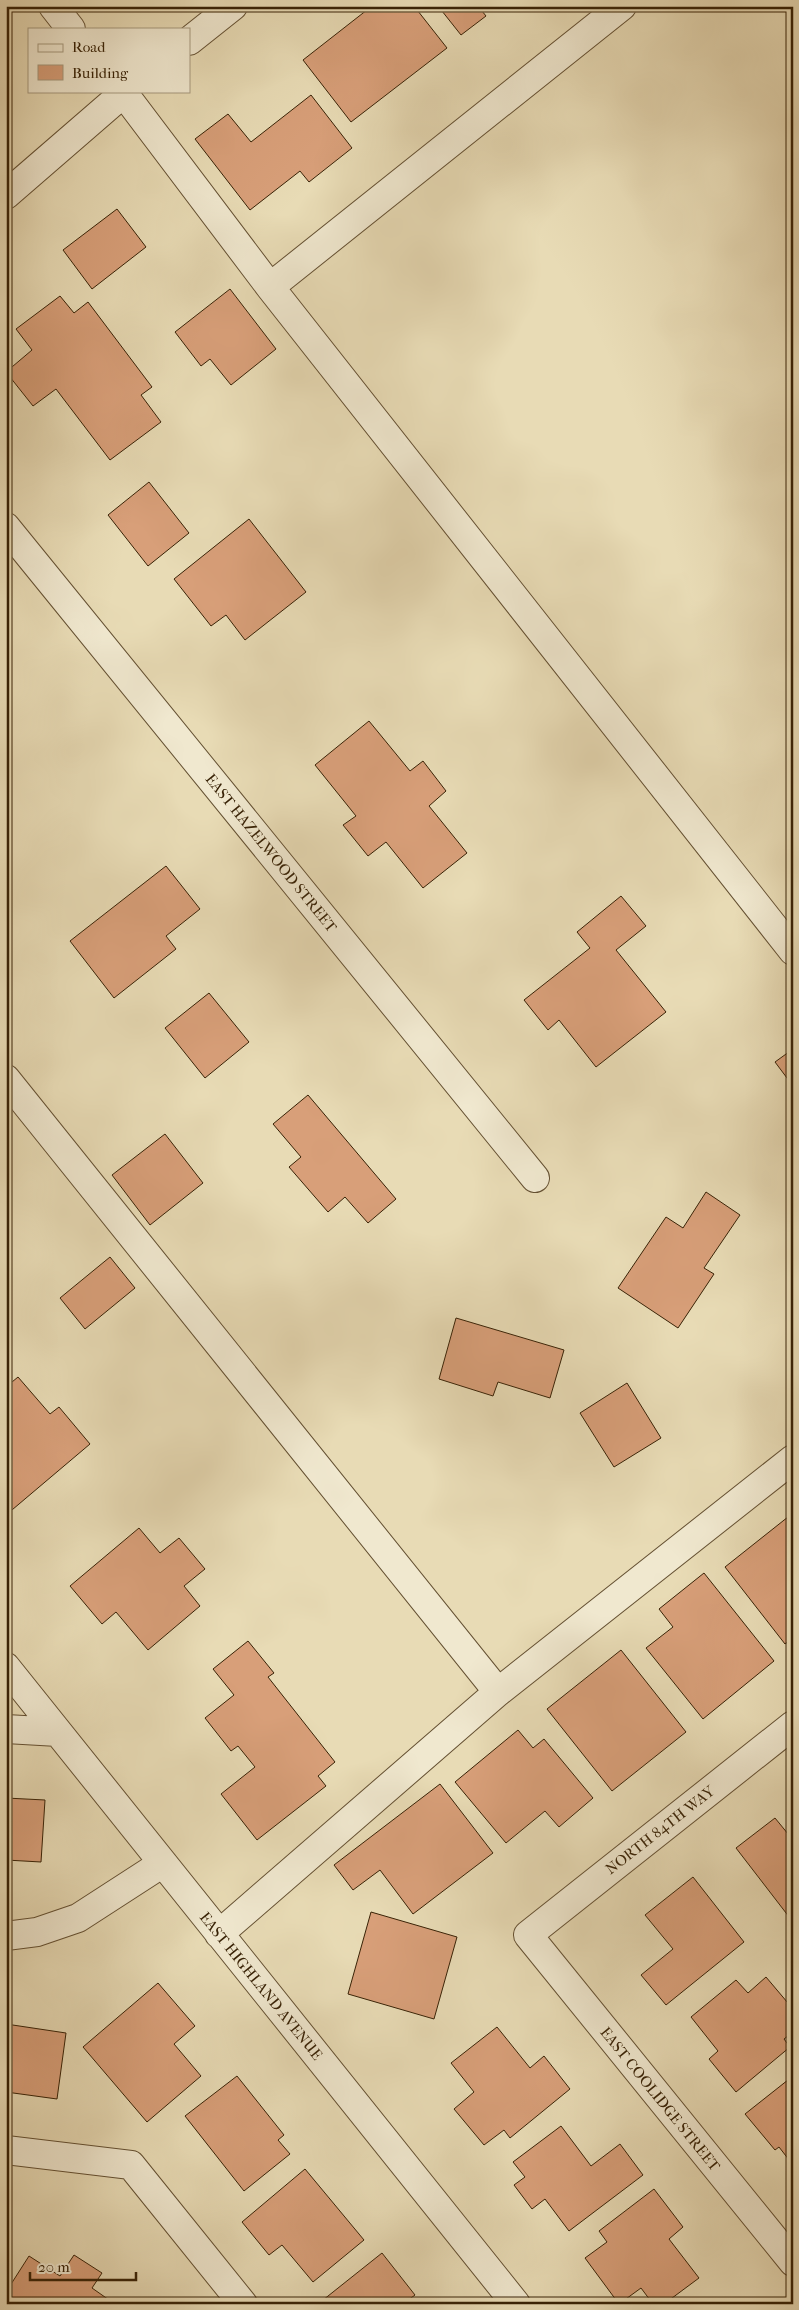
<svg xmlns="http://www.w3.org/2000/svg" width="799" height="2310" font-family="'IM FELL French Canon',serif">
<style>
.building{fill:#d89f79;stroke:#382206}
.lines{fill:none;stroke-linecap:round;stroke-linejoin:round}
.minor-casing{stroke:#645032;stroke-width:30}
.minor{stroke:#f0e8cf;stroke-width:28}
.labels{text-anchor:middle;stroke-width:4;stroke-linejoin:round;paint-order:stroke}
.street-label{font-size:15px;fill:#382206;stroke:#f0e8cf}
</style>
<rect width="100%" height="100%" fill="#e8dbb5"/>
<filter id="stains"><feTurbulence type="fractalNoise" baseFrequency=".004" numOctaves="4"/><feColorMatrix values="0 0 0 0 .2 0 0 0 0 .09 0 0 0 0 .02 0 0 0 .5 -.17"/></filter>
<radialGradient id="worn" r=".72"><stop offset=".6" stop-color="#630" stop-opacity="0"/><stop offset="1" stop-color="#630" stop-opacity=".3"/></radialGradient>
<path class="building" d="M372 6H414L447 48 351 122 303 60Z
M438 6H478L486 16 461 35Z
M311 95 352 148 309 182 300 171 250 210 195 139 228 114 251 142Z
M117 209 146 247 92 289 63 250Z
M230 289 276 349 231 385 210 359 201 366 175 332Z
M60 296 74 313 88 302 152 387 141 395 161 422 110 460 56 389 33 406 6 372 32 350 16 329Z
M149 482 189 533 148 566 108 515Z
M249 519 306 592 245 640 226 615 211 626 174 579Z
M369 721 410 771 423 761 446 791 429 806 467 853 423 888 386 842 368 856 343 825 356 816 315 765Z
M166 866 200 909 166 936 176 949 114 998 70 941Z
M621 896 646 926 616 950 666 1012 596 1067 559 1020 548 1030 524 1000 590 948 577 932Z
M209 993 249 1042 205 1078 165 1028Z
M793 1049V1086L775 1062Z
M308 1095 396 1199 368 1223 345 1197 328 1212 289 1167 301 1157 273 1124Z
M165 1134 203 1183 150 1225 112 1175Z
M706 1192 740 1215 704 1268 714 1274 678 1328 618 1288 666 1217 683 1228Z
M110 1257 135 1288 85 1329 60 1298Z
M456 1318 564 1350 550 1398 498 1382 493 1396 439 1379Z
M18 1377 50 1414 59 1407 90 1444 6 1515V1387Z
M627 1383 661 1438 614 1467 580 1413Z
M793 1513V1638L785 1644 725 1567Z
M139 1528 160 1553 179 1538 205 1569 184 1586 200 1606 148 1650 116 1612 102 1624 70 1586Z
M704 1573 774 1661 703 1719 646 1648 673 1627 659 1609Z
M248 1641 274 1673 268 1677 335 1762 318 1776 326 1786 257 1840 221 1794 255 1767 238 1746 231 1751 205 1718 234 1695 213 1669Z
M621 1650 686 1732 612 1791 547 1709Z
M518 1730 533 1748 544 1739 593 1798 559 1827 545 1811 506 1843 455 1782Z
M440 1784 493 1853 413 1914 380 1870 353 1890 334 1865Z
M6 1798 45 1800 41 1862 6 1860Z
M775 1818 793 1840V1922L736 1848Z
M693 1877 744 1942 666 2005 641 1975 673 1949 645 1915Z
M371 1912 457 1937 434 2019 348 1994Z
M766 1977 793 2009V2032L784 2039 790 2047 736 2092 709 2059 718 2051 691 2017 736 1980 748 1993Z
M158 1983 195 2026 174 2044 201 2076 147 2122 83 2047Z
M6 2024 66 2033 57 2099 6 2092Z
M497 2027 530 2068 544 2056 570 2089 510 2138 504 2130 484 2145 454 2109 474 2092 451 2063Z
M237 2076 284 2135 278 2140 290 2154 244 2191 185 2116Z
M793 2076V2165L779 2147 775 2150 745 2114Z
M561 2126 591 2166 620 2144 643 2175 569 2231 545 2199 532 2209 514 2185 525 2177 513 2162Z
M305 2169 364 2240 313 2282 282 2245 269 2255 242 2222Z
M654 2189 683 2227 669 2239 699 2278 664 2304H653L641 2288 619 2304 585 2258 607 2242 599 2231Z
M382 2253 415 2295 403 2304H318Z
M74 2255 102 2273 92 2288 112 2302 111 2304H15L6 2298V2292L29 2256 60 2276Z"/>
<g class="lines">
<defs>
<path id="minor" d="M53 6 71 29
M189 41 233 6
M122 91 270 287 622 6
M6 195 126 91
M270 287 793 951
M6 527 535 1178
M6 1079 498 1692
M6 1667 516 2304
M793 1725 528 1935 793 2262
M6 1729 58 1732
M219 1934 498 1692 793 1459
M6 1936 37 1932 78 1918 163 1863
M6 2150 131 2165 243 2304"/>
</defs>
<use href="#minor" class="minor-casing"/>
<use href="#minor" class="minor"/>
</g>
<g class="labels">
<g class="street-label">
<text transform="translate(271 853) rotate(51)" y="5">EAST HAZELWOOD STREET</text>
<text transform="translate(660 1830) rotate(-38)" y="5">NORTH 84TH WAY</text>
<text transform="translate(261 1986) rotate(51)" y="5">EAST HIGHLAND AVENUE</text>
<text transform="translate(660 2099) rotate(51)" y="5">EAST COOLIDGE STREET</text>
</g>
</g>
<rect width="799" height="2310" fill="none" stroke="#e8dbb5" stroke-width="25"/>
<rect x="8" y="8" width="784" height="2295" fill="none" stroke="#382206" stroke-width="2.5"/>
<rect x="12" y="12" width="774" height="2285" fill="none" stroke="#382206"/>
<rect x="28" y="28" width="162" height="65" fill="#f0e8cf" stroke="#a6997f"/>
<rect x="38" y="44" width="25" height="8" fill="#f0e8cf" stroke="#a6997f"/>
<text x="72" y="52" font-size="15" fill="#382206">Road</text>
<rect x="38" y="65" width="25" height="15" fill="#d89f79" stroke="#a6997f"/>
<text x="72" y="78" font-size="15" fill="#382206">Building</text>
<path d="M30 2272v8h106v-8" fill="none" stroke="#382206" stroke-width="2.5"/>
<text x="38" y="2272" font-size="15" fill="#382206" stroke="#f0e8cf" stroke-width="4" paint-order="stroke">20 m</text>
<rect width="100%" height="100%" filter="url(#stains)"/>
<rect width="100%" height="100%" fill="url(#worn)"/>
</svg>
